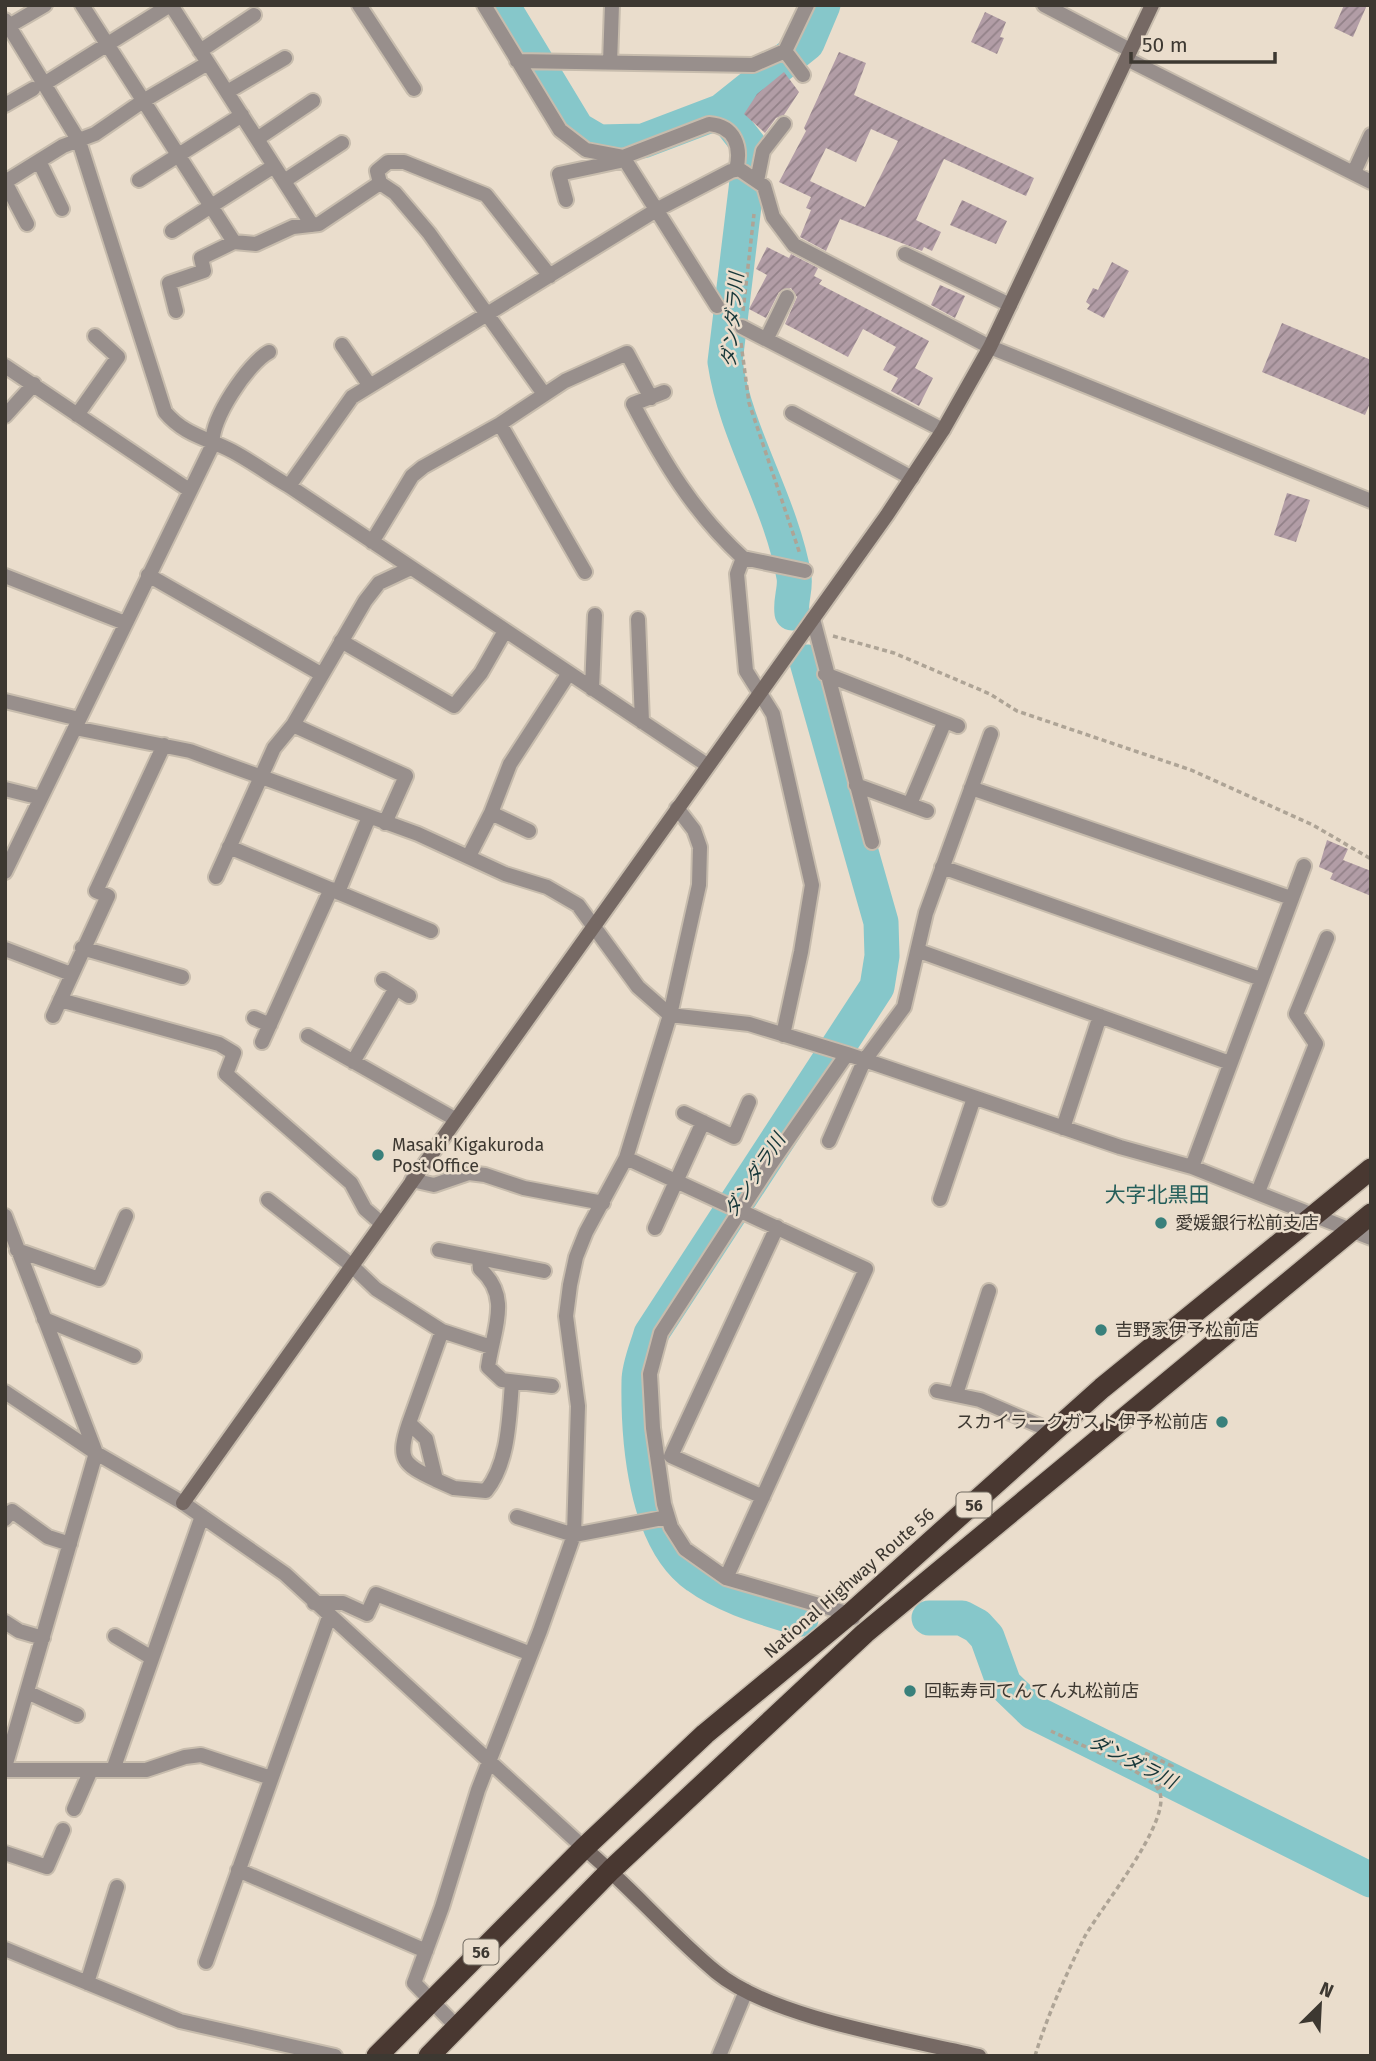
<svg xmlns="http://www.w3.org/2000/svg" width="1376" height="2061" font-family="'Fira Sans','Noto Sans JP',sans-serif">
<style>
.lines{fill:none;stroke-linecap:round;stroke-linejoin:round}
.river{stroke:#86c7ca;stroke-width:35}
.building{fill:url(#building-hatch);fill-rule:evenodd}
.street-casing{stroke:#c7bcad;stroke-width:18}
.secondary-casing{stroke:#c7bcad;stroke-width:18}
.highway-casing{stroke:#c7bcad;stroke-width:24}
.path{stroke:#aea496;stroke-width:3.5;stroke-dasharray:5 3.5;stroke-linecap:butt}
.street{stroke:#988f8c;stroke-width:14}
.secondary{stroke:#766964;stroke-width:14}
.highway{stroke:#493831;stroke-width:21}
.poi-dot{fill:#39807b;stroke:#eaddcc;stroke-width:2.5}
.labels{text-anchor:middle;stroke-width:5;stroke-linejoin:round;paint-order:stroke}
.shield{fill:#eaddcc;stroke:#716a60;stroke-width:2}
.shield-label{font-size:16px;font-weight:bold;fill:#3d3831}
.poi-label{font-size:18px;fill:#3d3831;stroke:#eaddcc;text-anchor:start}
.street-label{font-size:18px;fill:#3d3831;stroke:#eaddcc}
.water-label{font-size:19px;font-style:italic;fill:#153638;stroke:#eaddcc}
.quarter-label{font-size:21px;fill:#245e5a;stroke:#eaddcc}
</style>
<defs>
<pattern id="building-hatch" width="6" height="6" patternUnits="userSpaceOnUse" patternTransform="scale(1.75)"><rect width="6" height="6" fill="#b29da6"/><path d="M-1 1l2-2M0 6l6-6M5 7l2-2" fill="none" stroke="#928188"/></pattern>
</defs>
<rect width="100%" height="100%" fill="#eaddcc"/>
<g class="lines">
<path class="river" d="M502 5 577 129 599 142 643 141 722 111 751 148 725 362C736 436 781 502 794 577 796 588 790 601 792 613
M722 111 807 43 823 5
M929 1618H962L977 1626 987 1637 1004 1684 1033 1712 1371 1880
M801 1619C766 1608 727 1598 697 1576 645 1540 638 1439 639 1381 639 1366 647 1348 651 1334L877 987 882 956 881 922 807 662"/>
</g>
<path class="building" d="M1344 5H1367L1353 37 1334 28Z
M985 12 1006 22 1000 37 1004 38 997 54 971 42Z
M839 52 866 63 854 95 1034 178 1026 196 944 159 916 220 941 232 932 251 924 247 922 251 840 219 826 251 800 237 811 210 806 208 811 197 779 182 806 131 804 128ZM871 129 898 141 865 207 810 181 826 148 856 162Z
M784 72 799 92 784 115 776 118 765 133 744 114 757 94Z
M962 200 1007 221 996 244 950 225Z
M767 247 789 258 791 254 818 268 814 276 822 280 819 284 929 341 915 368 933 378 919 406 891 391 898 378 883 370 896 347 863 329 848 357 785 324 797 297 791 288 779 292 766 318 749 309 767 275 756 269Z
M1112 262 1129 271 1104 318 1087 309 1090 305 1086 302 1093 288 1098 290Z
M940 285 965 296 955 318 931 305Z
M1282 323 1371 360V401L1365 415 1262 372Z
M1287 493 1310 500 1296 542 1274 535Z
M1327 840 1348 849 1343 860 1371 871V896L1330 879 1333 873 1319 867Z"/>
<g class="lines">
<defs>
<path id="street" d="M82 5 234 242
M171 5 312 225
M359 5 414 89
M484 5 560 130 586 150 623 157 717 306
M1044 5 1130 50
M5 20 79 141 165 412C184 435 207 438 232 451 251 461 270 475 289 486L707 765
M9 26 45 5
M200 51 254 15
M785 51 803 75
M1127 59 1371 182
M517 61 753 65 785 51 807 5
M610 63 612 5
M44 84 170 5
M227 92 285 58
M5 105 33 89
M257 139 313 101
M623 157 709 124C735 126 742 147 736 170
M39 161 62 209
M1354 172 1371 135
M139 180 242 115
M284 181 342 143
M757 181 763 151 784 124
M5 182 63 146 95 134 143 101 208 63
M5 182 27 224
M566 200 559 174 620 161
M172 231 274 166
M905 254 1010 305
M176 311 169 283 204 271 201 258 234 242 256 244 293 227 319 224 380 183
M742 327 943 430
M767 338 787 297
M342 345 370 386
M5 366 189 490
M664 392 633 404C664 463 694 513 743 558L737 574 746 671 773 714 812 885 801 952 783 1035
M544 394 429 233 395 193 380 183 377 171 388 162H404L486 195 550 276
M792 413 912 478
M77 415 118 357 95 336
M5 416 34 384
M500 424 585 572
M289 486 352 397 658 209 731 171 739 169 764 186 773 217 794 245 990 347 1371 501
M372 542 412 476 423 467 500 424 565 381 627 353 651 398
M743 558 805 571
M148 575 321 674
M5 576 125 623
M638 619 642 722
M813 619 872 842
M341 641 454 706 481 673 505 631
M825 674 958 726
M592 689 595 615
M5 701 79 719
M293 725 406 776 385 823
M75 728 190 751 418 834 505 874 547 887 578 905 638 987 670 1015 749 1024 847 1054 1120 1147 1192 1167 1371 1238
M856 785 927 811
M971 788 1291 898
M5 789 41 798
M910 804 945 721
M491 813 529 831
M229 847 431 931
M469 856 491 813 510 764 569 673
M942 867 1261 979
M5 872 213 444C209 421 249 362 269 352
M216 877 274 748 293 725 365 601 379 583 411 568
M338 892 369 817
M82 948 182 977
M5 949 71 974
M919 951 1230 1063
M383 980 409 996
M60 1000 219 1044 234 1053 226 1074 351 1183 365 1209 381 1223
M53 1016 108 896 96 891 164 745
M254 1018 270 1025
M308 1036 455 1119
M262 1042 331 889
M847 1054 770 1165 661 1333 650 1374 653 1428 664 1504 671 1527 685 1549 726 1578 850 1614 853 1618
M353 1062 396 988
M684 1113 734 1137 749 1102
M1063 1128 1100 1016
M829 1141 864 1061 904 1007 926 913 991 734
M626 1158 866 1269 726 1578
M1192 1167 1304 866
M412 1180 434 1185 469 1173 485 1175 524 1188 603 1203
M1258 1192 1316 1044 1296 1014 1327 938
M940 1199 974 1098
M268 1200 351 1265 376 1289 442 1331 491 1347
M5 1216 96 1453 5 1767
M655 1228 703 1122
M17 1250 99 1279 126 1216
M439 1250 544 1271
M479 1258 480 1269C512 1297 493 1330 488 1367L502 1380 552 1386
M44 1319 134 1356
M442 1331 409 1423 426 1439 436 1480 454 1488 486 1491C509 1462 509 1418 512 1383
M937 1391 980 1400 1054 1432
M5 1392 96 1453 183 1503 285 1574 584 1848
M956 1394 989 1291
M409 1423C397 1459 402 1464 436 1480
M763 1497 671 1456 777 1227
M517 1517 574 1535 668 1517
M5 1519 12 1511 48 1537 70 1544
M314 1603H343L367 1614 376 1594 531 1654
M5 1622 19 1631 43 1638
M115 1636 152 1658
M27 1692 77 1715
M5 1770H146L185 1757 201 1755 271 1778
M113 1770 202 1516
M74 1809 91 1770
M5 1853 47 1867 63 1830
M238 1870 426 1951
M5 1949 180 2021 335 2056
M206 1962 329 1617
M87 1983 117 1887
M457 2027 414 1983 442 1907 478 1790 540 1631 574 1535 578 1406 566 1316 570 1285 576 1257 586 1232 626 1158 670 1015 699 885 700 847 694 830 677 808
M719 2056 746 1991"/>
<path id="secondary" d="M183 1503 887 515 943 430 990 347 1152 5
M584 1848C630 1886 669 1933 716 1972 771 2018 907 2039 979 2056"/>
<path id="highway" d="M377 2056 584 1848 705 1734 850 1614 1102 1388 1371 1169
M429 2056 611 1870 865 1633 1371 1214"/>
</defs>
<use href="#street" class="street-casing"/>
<use href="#secondary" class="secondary-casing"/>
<use href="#highway" class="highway-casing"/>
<path class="path" d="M743 311 754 214
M741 343 749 403 800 554
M833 636 894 653 990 694 1017 711 1191 770 1313 825 1371 859
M1145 1753 1172 1766 1164 1783 1158 1789
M1035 2056C1047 2016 1066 1975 1084 1938 1098 1911 1177 1816 1158 1789 1143 1769 1075 1743 1051 1731"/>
<use href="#street" class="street"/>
<use href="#secondary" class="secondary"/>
<use href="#highway" class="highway"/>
</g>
<g class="poi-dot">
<circle cx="378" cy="1155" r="7"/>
<circle cx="1161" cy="1223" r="7"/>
<circle cx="1101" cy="1330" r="7"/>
<circle cx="1222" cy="1422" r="7"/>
<circle cx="910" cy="1691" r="7"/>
</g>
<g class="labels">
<g class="shield">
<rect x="956.5" y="1492.5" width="35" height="25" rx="5"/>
<rect x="463.5" y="1939.5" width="35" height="25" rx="5"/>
</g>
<g class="shield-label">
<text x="974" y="1511">56</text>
<text x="481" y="1958">56</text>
</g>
<g class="poi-label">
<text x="392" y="1151">Masaki Kigakuroda<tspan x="392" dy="21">Post Office</tspan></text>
<text x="1175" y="1229">愛媛銀行松前支店</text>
<text x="1115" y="1336">吉野家伊予松前店</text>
<text x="1208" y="1428" text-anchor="end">スカイラークガスト伊予松前店</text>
<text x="924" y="1697">回転寿司てんてん丸松前店</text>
</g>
<g class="street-label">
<text transform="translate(849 1583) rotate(-41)" y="6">National Highway Route 56</text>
</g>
<g class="water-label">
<text transform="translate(732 320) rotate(-85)" y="7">ダンダラ川</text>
<text transform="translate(754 1175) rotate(-57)" y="7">ダンダラ川</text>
<text transform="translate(1133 1761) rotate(27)" y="7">ダンダラ川</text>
</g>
<g class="quarter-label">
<text x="1157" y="1202">大字北黒田</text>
</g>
</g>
<rect width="1376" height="2061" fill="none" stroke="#3d3831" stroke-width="14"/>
<g transform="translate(1320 2005) rotate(24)" stroke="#eaddcc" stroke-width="5" paint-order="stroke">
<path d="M0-5L12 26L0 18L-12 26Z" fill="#3d3831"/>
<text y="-10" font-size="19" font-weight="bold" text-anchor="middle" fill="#3d3831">N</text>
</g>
<path d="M1131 52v10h144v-10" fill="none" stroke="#3d3831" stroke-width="3.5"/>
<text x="1142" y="52" font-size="21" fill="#3d3831" stroke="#eaddcc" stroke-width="5" paint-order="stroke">50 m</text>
</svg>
